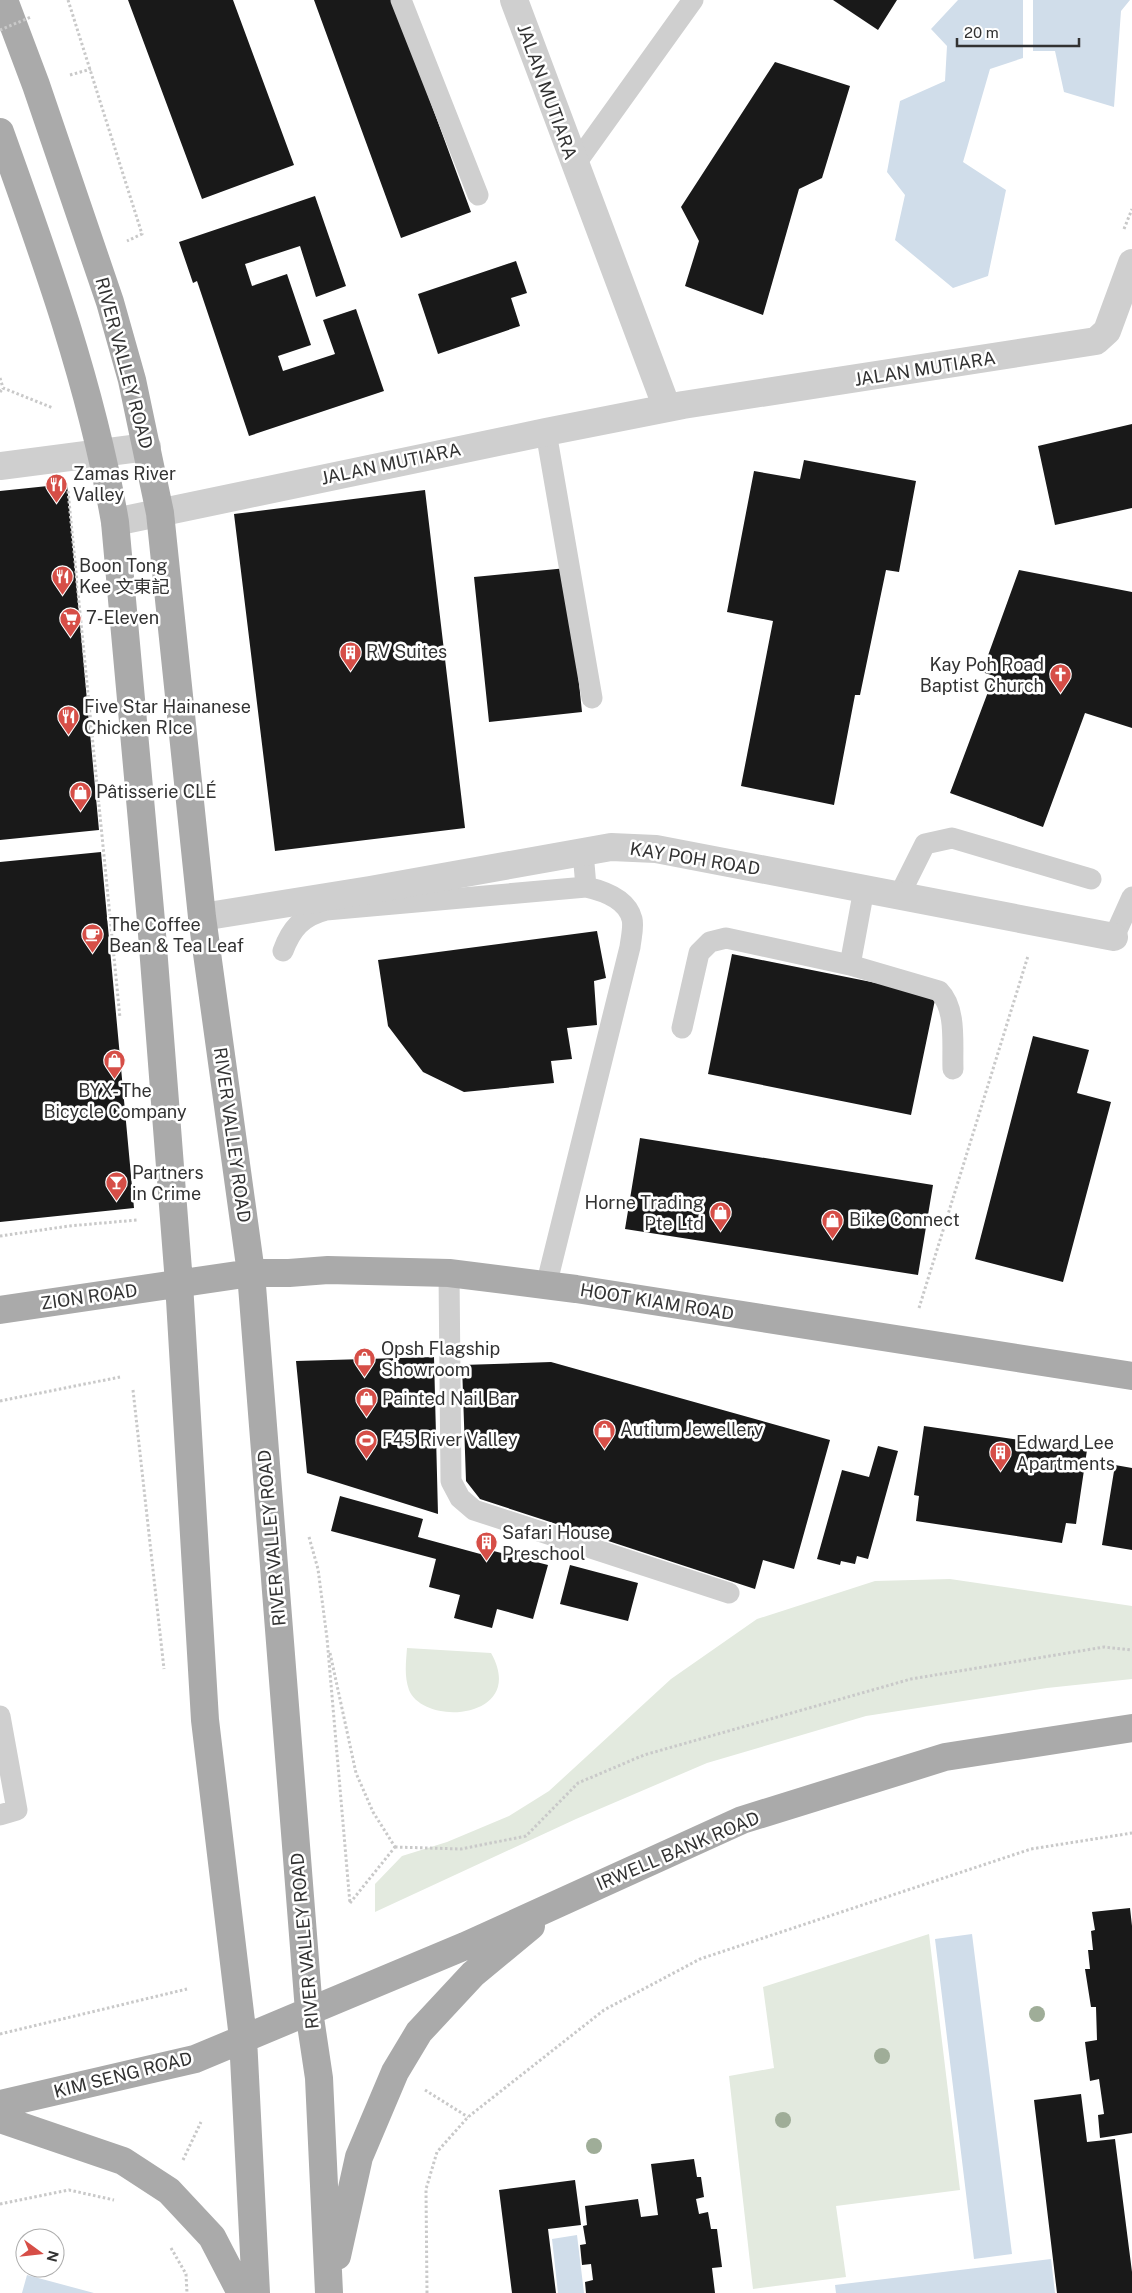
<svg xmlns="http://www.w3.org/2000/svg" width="1132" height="2293" font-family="'Public Sans','Noto Sans SC',sans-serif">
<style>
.green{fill:#e3eadf}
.water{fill:#d0ddea}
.building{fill:#191919}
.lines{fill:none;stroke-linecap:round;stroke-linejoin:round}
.path{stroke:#c9c9c9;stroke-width:3;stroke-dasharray:2.5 2.5;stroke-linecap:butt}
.lane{stroke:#cfcfcf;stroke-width:21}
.street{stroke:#cfcfcf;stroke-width:28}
.primary{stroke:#aaa;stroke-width:28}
.path-bridge{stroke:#c9c9c9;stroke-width:3;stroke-dasharray:2.5 2.5;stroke-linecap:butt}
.tree{fill:#9fad98}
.labels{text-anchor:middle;stroke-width:5;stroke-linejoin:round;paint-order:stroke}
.street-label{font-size:18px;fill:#323232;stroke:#fff}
.poi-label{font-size:18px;fill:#323232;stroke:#fff;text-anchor:start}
</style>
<rect width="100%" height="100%" fill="#fff"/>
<path class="green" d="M950 1579 1132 1606V1679L1047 1688 866 1716 707 1763 576 1819 375 1912V1884L402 1856 447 1842 509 1816 549 1791 671 1679 757 1619 875 1581Z
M407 1648 491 1653C528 1718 425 1728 409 1690 404 1676 406 1662 407 1648Z
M929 1934 960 2190 836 2206 846 2277 753 2289 729 2076 774 2068 763 1987Z"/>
<path class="water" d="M958 0H1023V58L990 69 963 162 1006 190 988 276 953 288 895 240 905 195 887 172 900 101 945 81 947 46 931 29Z
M1033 0H1130L1121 11 1114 107 1064 92 1055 51H1033Z
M972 1934 1012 2254 974 2259 935 1939Z
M577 2235 584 2293H558L552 2239Z
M1051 2259 1055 2293H836L835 2285Z
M27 2275 94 2293H22Z"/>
<path class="building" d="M128 0H233L294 165 202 199Z
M314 0H393L471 212 401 238Z
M833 0H897L878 30Z
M775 62 850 86 822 178 799 189 763 315 685 286 699 241 681 207Z
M315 196 346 286 316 297 300 246 245 264 252 286 287 274 311 345 278 356 283 371 335 354 323 320 356 309 384 391 249 436 197 281 193 283 179 242Z
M516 261 527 293 511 298 520 326 438 354 418 294Z
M1132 424V508L1055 525 1038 446Z
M804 460 916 481 899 572 886 570 860 695H855L834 805 741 786 773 621 727 612 754 471 800 479Z
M67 484 99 830 0 840V491Z
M425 490 465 828 275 851 234 514Z
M567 568 582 712 489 722 474 577Z
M1019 570 1132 592V728L1085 713 1043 827 950 793 994 676 982 672Z
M101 852 134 1208 0 1222V862Z
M597 931 606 978 594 981 597 1025 567 1028 572 1059 551 1061 554 1083 464 1092 423 1072 388 1026 378 960Z
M732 954 936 995 911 1115 708 1074Z
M1033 1036 1089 1050 1077 1093 1111 1102 1063 1282 975 1259Z
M640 1138 933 1185 918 1275 625 1229Z
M434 1357 438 1514 307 1473 296 1361Z
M551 1362 830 1440 794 1569 763 1560 755 1589 480 1499 466 1481 462 1365Z
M924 1426 1087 1450 1076 1524 1066 1523 1062 1543 916 1521 919 1496 914 1495Z
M878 1446 898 1451 868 1559 857 1556 855 1564 841 1561 840 1565 817 1559 842 1470 869 1477Z
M1115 1465 1132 1468V1550L1102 1545Z
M340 1496 423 1519 418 1537 484 1555 486 1549 548 1565 533 1619 497 1609 492 1628 454 1618 460 1595 429 1587 436 1559 331 1531Z
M570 1565 638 1583 628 1621 560 1604Z
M1130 1908 1132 1926V2133L1100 2138 1098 2115 1104 2114 1099 2079 1090 2081 1085 2042 1097 2040 1096 2007H1091L1085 1969H1090L1088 1950H1093L1091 1931 1095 1930 1092 1912Z
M1081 2094 1087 2142 1115 2139 1132 2272V2293H1057L1034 2100Z
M694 2159 697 2177H701L704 2197 696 2199 699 2214 708 2212 711 2229H717L722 2267 712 2268 715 2293H586L585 2282 593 2280 591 2264 582 2265 580 2245 586 2244 583 2226 587 2225 585 2206 638 2199 641 2217 658 2215 651 2164Z
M575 2180 581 2225 548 2229 556 2293H512L499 2190Z"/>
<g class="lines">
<path class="path" d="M68 0 142 234 127 241
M70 75 91 69
M1124 229 1132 209
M0 378 3 388 53 408
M0 392 3 388
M68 491 120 1018
M0 1236 69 1226 137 1220V1218
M919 1308 1028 956
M133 1390 164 1669
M0 1401 120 1377
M309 1537 318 1569 327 1638 350 1904
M330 1653 356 1773 373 1812 395 1847
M395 1847 461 1849 526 1836 578 1783 644 1755 911 1679 1104 1647 1132 1650
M350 1903 395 1847
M0 2034 187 1989
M425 2090 468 2117
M183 2160 201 2122
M0 2204 69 2190 114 2200
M171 2248 186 2274 187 2293
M427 2293 426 2189 437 2152 468 2117 604 2010 700 1959 1031 1849 1132 1833"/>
<path class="lane" d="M401 0 478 195
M574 166 693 0
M546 432 592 698
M583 852 586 887
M899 896 925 844 952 838 1091 879
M1114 937 1132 897
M283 951C291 929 302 916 326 910L586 887C604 891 627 899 632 919 634 927 631 938 630 947L546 1286
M850 965 864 889
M682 1028 699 953 710 942 726 938 850 965 939 991C957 1009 952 1044 953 1069
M449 1273 451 1481 460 1498 474 1510 729 1593
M0 1716 17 1810 0 1815"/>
<path class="street" d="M514 0 667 408
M0 466 147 447
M115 522 546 432 683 405 1096 341 1107 331 1132 263
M202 917 370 890 611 847 656 849 1114 937"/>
<path class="primary" d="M4 0 36 85 110 302 132 380 160 513 202 917 251 1273 309 2011 319 2078 329 2293
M0 132C46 260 92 388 115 522L151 921 179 1283 205 1720 243 2038 256 2293
M0 1310 251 1273H289L328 1270 449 1273 576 1289 1132 1376
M0 2104 195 2059 465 1946 742 1820 945 1757 1132 1728
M0 2119 123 2161 169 2191 212 2237 241 2293
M337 2256 359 2157 395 2072 419 2032 473 1974 531 1926"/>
<path class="path-bridge" d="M0 30 31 17"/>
</g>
<g class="tree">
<circle cx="1037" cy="2014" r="8"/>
<circle cx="882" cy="2056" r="8"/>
<circle cx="783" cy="2120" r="8"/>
<circle cx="594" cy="2146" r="8"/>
</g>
<defs>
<symbol id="restaurant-pin" viewBox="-11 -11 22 30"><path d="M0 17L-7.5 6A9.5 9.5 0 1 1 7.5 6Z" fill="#d64e47" stroke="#fff"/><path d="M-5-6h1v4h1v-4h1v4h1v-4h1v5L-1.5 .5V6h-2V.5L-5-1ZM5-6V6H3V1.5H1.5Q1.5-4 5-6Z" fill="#fff"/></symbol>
<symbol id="supermarket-pin" viewBox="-11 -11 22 30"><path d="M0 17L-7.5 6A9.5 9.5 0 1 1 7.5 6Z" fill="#d64e47" stroke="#fff"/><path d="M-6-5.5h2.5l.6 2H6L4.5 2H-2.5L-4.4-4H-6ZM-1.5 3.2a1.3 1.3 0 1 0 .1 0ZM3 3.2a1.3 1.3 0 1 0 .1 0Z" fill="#fff"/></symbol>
<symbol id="building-pin" viewBox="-11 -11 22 30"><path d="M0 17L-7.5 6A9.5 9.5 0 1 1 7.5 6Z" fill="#d64e47" stroke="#fff"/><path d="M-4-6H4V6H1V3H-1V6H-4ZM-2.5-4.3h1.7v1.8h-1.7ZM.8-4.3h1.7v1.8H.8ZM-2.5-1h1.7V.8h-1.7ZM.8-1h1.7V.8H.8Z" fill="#fff"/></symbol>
<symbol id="church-pin" viewBox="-11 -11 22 30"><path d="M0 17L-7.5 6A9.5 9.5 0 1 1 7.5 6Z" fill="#d64e47" stroke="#fff"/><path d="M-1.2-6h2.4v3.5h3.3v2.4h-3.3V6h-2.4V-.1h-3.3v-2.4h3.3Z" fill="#fff"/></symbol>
<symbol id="shop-pin" viewBox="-11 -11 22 30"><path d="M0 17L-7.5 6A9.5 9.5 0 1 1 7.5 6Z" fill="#d64e47" stroke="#fff"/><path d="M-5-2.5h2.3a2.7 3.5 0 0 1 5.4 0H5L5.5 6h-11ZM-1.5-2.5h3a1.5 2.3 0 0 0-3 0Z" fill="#fff"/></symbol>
<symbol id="cafe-pin" viewBox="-11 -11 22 30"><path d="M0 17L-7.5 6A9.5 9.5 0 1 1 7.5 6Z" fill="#d64e47" stroke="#fff"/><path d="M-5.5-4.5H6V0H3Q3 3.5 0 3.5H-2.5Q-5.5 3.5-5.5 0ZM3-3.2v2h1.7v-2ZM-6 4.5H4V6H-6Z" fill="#fff"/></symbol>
<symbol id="bar-pin" viewBox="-11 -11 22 30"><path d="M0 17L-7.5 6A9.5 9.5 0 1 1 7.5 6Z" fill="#d64e47" stroke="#fff"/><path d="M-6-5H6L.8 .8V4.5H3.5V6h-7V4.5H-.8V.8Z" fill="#fff"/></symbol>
<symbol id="stadium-pin" viewBox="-11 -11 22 30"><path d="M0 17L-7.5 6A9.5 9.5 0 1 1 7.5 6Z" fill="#d64e47" stroke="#fff"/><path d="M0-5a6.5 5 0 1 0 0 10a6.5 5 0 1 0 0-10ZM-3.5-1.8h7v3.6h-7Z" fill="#fff"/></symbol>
</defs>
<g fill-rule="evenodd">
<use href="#restaurant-pin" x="44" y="472" width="25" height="34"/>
<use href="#restaurant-pin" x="50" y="564" width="25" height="34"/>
<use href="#supermarket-pin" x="58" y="606" width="25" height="34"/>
<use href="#building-pin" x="338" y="640" width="25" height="34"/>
<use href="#church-pin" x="1048" y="662" width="25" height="34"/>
<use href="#restaurant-pin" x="56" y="704" width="25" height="34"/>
<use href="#shop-pin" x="68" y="780" width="25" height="34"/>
<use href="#cafe-pin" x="80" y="922" width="25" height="34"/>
<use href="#shop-pin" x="102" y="1048" width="25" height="34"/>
<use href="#bar-pin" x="104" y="1170" width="25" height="34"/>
<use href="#shop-pin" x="708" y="1200" width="25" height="34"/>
<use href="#shop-pin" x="820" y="1208" width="25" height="34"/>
<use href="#shop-pin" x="352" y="1346" width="25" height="34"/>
<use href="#shop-pin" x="354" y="1386" width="25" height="34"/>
<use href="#shop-pin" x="592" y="1418" width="25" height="34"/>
<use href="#stadium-pin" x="354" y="1428" width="25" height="34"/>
<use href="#building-pin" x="988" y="1440" width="25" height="34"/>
<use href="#building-pin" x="474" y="1530" width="25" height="34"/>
</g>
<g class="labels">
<g class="street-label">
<text transform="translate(547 92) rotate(70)" y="6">JALAN MUTIARA</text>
<text transform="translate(124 363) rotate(75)" y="6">RIVER VALLEY ROAD</text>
<text transform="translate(925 369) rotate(-9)" y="6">JALAN MUTIARA</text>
<text transform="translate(391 464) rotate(-12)" y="6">JALAN MUTIARA</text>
<text transform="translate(695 859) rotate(9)" y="6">KAY POH ROAD</text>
<text transform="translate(232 1135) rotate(82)" y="6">RIVER VALLEY ROAD</text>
<text transform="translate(89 1297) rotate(-8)" y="6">ZION ROAD</text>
<text transform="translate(657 1302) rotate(9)" y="6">HOOT KIAM ROAD</text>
<text transform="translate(272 1538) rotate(-95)" y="6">RIVER VALLEY ROAD</text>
<text transform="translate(678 1851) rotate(-23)" y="6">IRWELL BANK ROAD</text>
<text transform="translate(305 1941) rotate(-95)" y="6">RIVER VALLEY ROAD</text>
<text transform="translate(123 2075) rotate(-14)" y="6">KIM SENG ROAD</text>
</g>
<g class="poi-label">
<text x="73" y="480">Zamas River<tspan x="73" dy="21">Valley</tspan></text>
<text x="79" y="572">Boon Tong<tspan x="79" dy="21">Kee 文東記</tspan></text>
<text x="86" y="624">7-Eleven</text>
<text x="366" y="658">RV Suites</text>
<text x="1044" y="671" text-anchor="end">Kay Poh Road<tspan x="1044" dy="21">Baptist Church</tspan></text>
<text x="84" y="713">Five Star Hainanese<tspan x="84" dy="21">Chicken RIce</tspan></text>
<text x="96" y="798">Pâtisserie CLÉ</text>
<text x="109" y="931">The Coffee<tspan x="109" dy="21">Bean &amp; Tea Leaf</tspan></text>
<text x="115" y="1097" text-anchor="middle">BYX- The<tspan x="115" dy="21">Bicycle Company</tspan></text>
<text x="132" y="1179">Partners<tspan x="132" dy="21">in Crime</tspan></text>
<text x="704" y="1209" text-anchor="end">Horne Trading<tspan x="704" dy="21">Pte Ltd</tspan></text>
<text x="849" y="1226">Bike Connect</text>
<text x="381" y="1355">Opsh Flagship<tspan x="381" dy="21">Showroom</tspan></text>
<text x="382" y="1405">Painted Nail Bar</text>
<text x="620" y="1436">Autium Jewellery</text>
<text x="382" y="1446">F45 River Valley</text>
<text x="1016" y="1449">Edward Lee<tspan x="1016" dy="21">Apartments</tspan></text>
<text x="502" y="1539">Safari House<tspan x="502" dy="21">Preschool</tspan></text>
</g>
</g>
<g transform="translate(40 2253) rotate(105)"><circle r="24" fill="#ffffff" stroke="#adadad"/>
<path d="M0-4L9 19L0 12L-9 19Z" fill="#d64e47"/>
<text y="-8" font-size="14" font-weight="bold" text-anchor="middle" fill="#323232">N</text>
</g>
<path d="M957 38v8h122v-8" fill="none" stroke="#323232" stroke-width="2.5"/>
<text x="964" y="38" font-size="15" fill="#323232" stroke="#ffffff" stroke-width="4" paint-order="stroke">20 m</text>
</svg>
